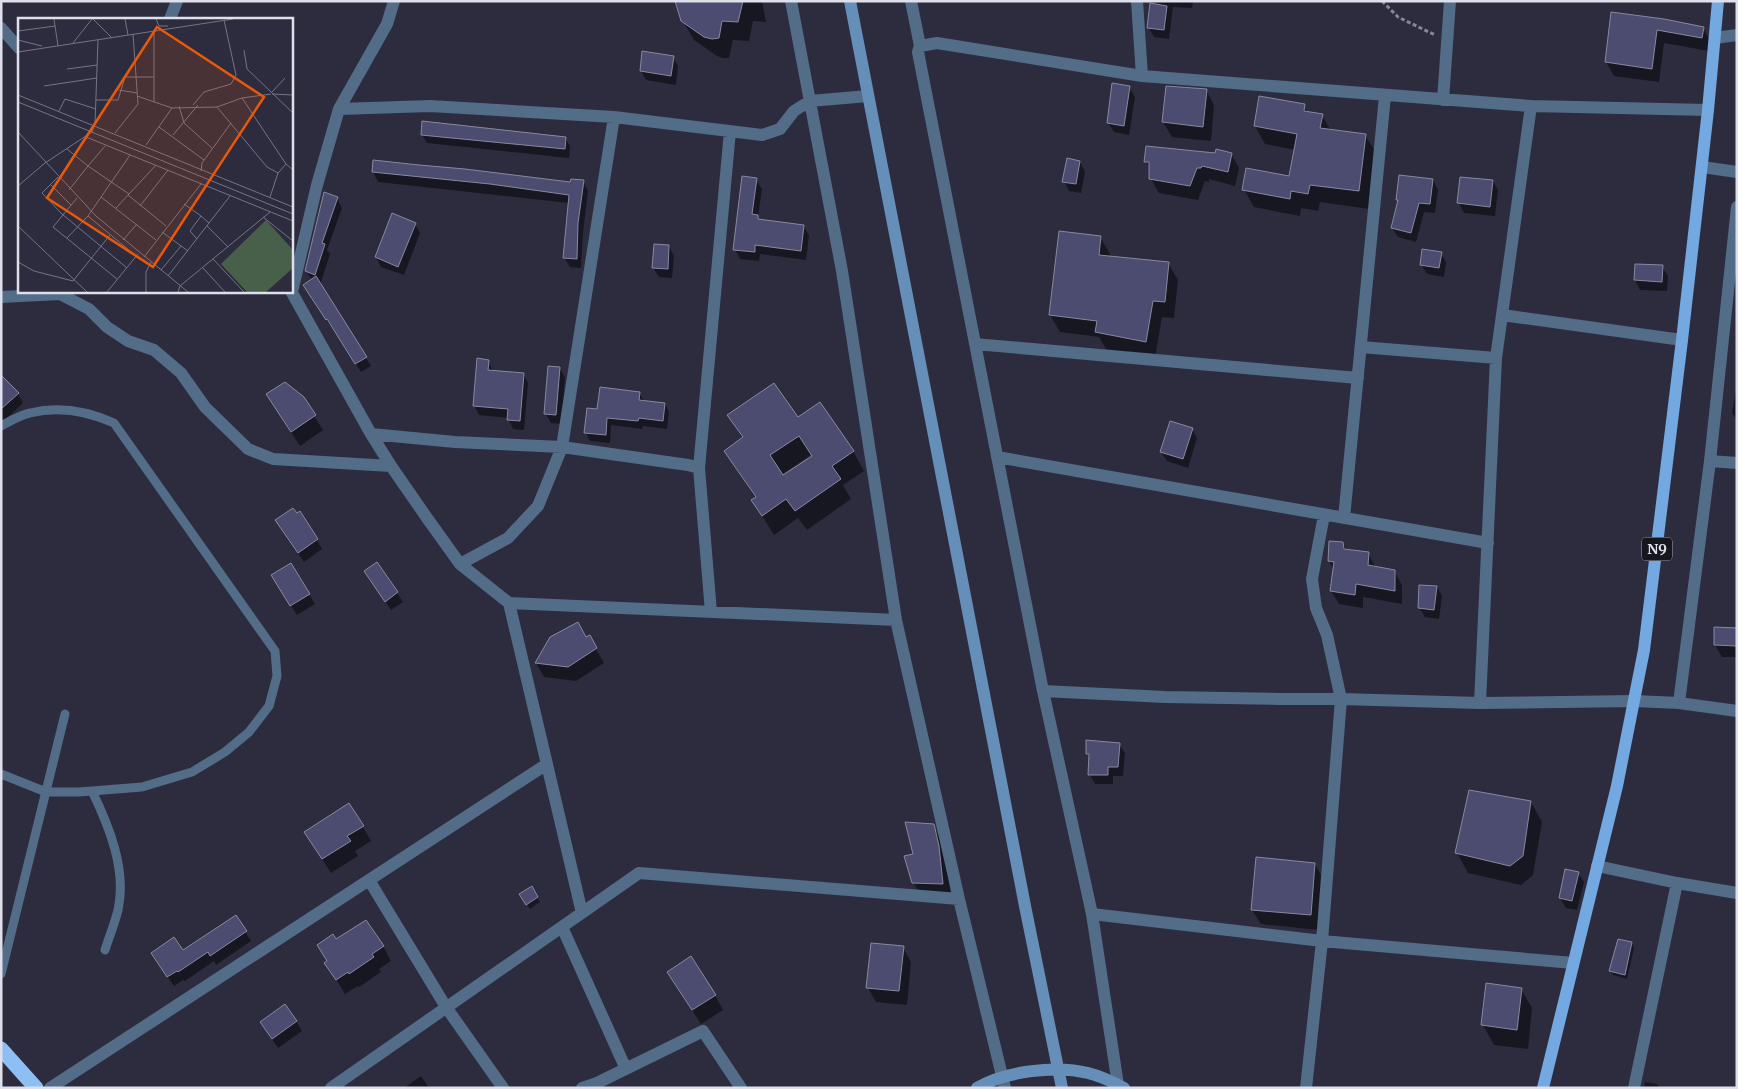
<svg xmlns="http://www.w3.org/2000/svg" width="1738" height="1089" font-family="Merriweather,serif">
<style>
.shadow{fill:#0007;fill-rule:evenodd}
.building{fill:#4b4c6f;stroke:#88899f;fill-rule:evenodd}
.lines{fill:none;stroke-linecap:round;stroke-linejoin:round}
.path{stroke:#878796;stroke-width:3;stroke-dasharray:4 2.5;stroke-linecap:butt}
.lane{stroke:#536c87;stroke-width:9}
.street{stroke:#536c87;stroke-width:12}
.secondary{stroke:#658eb9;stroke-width:12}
.primary{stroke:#73a8e0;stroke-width:12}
.highway{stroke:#8dbff5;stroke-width:15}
.labels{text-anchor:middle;stroke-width:4;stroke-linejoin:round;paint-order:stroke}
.shield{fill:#15161e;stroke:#a2a3ae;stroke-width:1}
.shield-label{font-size:14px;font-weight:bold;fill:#dfe0ec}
.inset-road{fill:none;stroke:#747484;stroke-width:1}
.view{fill:#e8590c;fill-opacity:0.15;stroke:#e8590c;stroke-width:2.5}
.inset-edge{fill:none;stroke:#dfe0ec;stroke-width:2.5}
</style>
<rect width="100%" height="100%" fill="#2c2c3e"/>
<path class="shadow" d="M678 1H762L766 22 753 21 749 41 733 40 729 58H723L717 56 694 40 683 21Z
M1151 1H1193L1192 8 1173 7 1169 39 1154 37 1148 27Z
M1612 13 1703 28 1711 42 1709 51 1664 43 1659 82 1614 76 1606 62Z
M673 57 678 66 676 85 646 80 641 71Z
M1129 87 1135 97 1129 135 1114 132 1108 123Z
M1206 90 1214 105 1211 141 1172 137 1163 122Z
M1304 106 1308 113 1322 115 1331 131 1365 135 1376 153 1369 209 1320 202 1318 211 1301 208 1300 216 1254 207 1244 189 1290 177 1296 150 1265 144 1255 126Z
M422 135 565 138 570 146 569 158 427 143Z
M1231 154 1239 168 1235 186 1209 179V182L1205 181 1198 200 1159 193 1151 179 1150 169 1146 161Z
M374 161 572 183 583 181 588 191 583 233 581 268 570 267 564 257 569 203 378 182 373 172Z
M1080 162 1085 172 1081 193 1069 191 1064 181Z
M756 180 762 189 758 217 760 221 803 226 809 235 806 260 760 254 759 261 740 259 735 250Z
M1433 180 1438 190 1435 213 1424 212 1416 242 1398 237 1392 228 1399 201 1398 199Z
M1493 181 1498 190 1495 216 1464 213 1459 203Z
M337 198 342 208 327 250 330 254 320 285 371 366 361 372 333 327 332 328 309 294 312 280 306 271Z
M415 224 420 233 404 275 381 267 376 257Z
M1060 232 1100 237 1110 254V258L1168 263 1178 280 1174 318 1162 317 1155 358 1106 349 1099 337 1060 332 1050 315Z
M669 246 674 256 672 278 659 277 653 268Z
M1441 253 1446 262 1444 277 1427 274 1421 264Z
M1636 265 1662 267 1668 276 1667 291 1640 290 1635 280Z
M488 361 493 371 523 374 528 383 524 430 513 429 508 418 479 415 474 405Z
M560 369 565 378 561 424 551 423 545 413Z
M1 376 18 394 23 403 1 424Z
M1737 384V420L1732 413Z
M639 393 644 401 665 404 669 412 667 429 643 426 642 429 611 425 610 443 590 441 586 433 598 410Z
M276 409 314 416 323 430 300 446Z
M729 415 798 419 853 451 864 471 843 485 851 499 807 530 798 518 774 535 753 501 756 499 725 452 743 439ZM812 454 813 457 783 477 781 475Z
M1192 429 1197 438 1188 468 1167 461 1161 452Z
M300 512 322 549 304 562 282 530Z
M1343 543 1347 550 1368 553 1376 568 1394 571 1402 585V604L1363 597V608L1339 604 1331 591 1334 570 1329 561Z
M377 563 403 602 391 610 365 571Z
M290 564 315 604 297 615 278 585Z
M1437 587 1442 596 1439 619 1425 617 1419 607Z
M1737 630V657H1722L1715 645Z
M589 637 604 663 576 681 544 677 536 663Z
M1119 744 1125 753 1123 776H1113V784H1095L1090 775V758L1087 754Z
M1531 802 1542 822 1533 875 1521 885 1468 873 1457 853Z
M933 825 941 840 946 862 951 898 922 897 913 882 914 855Z
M363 827 371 841 355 851 358 856 331 873 314 846Z
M1315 864 1323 879 1319 930 1261 924 1252 910Z
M1578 873 1584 882 1577 910 1566 908 1560 898Z
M531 888 540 902 530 909 521 895Z
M236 917 251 941 216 965 214 961 185 981 183 980 174 986 158 963 183 952Z
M1619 940 1632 943 1634 948 1627 979 1613 975 1610 971Z
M336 941 383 946 391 961 379 969 381 972 359 987 358 986 345 994 326 963 328 962Z
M903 948 911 962 907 1005 876 1002 868 988Z
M677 987 715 995 723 1010 701 1024Z
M1521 989 1532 1008 1528 1049 1494 1045 1483 1025Z
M296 1021 302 1031 278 1048 261 1023Z
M421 1076 429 1088H404Z
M1645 1082 1657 1084 1660 1088H1644Z"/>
<path class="building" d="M675 1H743L738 22 722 21 719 38 712 39 704 37 681 21Z
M1150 3 1167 6 1164 30 1147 28Z
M1611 12 1664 19 1704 27 1702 38 1657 30 1652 69 1605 62Z
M642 51 674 56 671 76 640 71Z
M1112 83 1130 86 1124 126 1107 123Z
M1166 86 1207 89 1203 127 1162 122Z
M1259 96 1305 104 1304 111 1323 114 1320 128 1366 134 1359 191 1310 185 1308 194 1291 191 1290 199 1242 190 1246 168 1289 176 1297 134 1254 126Z
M422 121 566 137 565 149 421 135Z
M1146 146 1215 153 1216 149 1232 153 1228 172 1202 166 1201 168H1197L1190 186 1149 179V162H1144Z
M1067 158 1080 161 1076 184 1062 182Z
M373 160 419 165 465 169 570 182 571 179 584 180 578 223 577 259 563 258 569 195 490 184 372 172Z
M1399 175 1433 179 1430 204 1419 203 1411 233 1391 228 1398 200H1396Z
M742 176 757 178 752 214 758 215V219L804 225 801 251 755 245V252L733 250Z
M1460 177 1493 180 1490 207 1457 203Z
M324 192 338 197 322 243 325 244 315 275 305 271Z
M392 213 416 223 398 267 375 257Z
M1059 231 1101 236 1099 255 1169 262 1165 302 1153 301 1146 342 1095 332 1097 321 1049 315Z
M654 244 669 245 668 269 652 268Z
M1422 249 1442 252 1439 268 1420 265Z
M1635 264 1663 265 1662 282 1634 280Z
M316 276 367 357 355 364 327 319 326 320 303 285Z
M477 358 489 360 488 370 524 373 520 421 507 420 508 409 473 406Z
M548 366 560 367 556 415 544 414Z
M1 375 19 393 1 409Z
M285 382 304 397 316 415 291 432 266 394Z
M774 383 798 417 820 402 854 451 832 466 841 479 795 511 786 499 762 516 751 500 756 497 724 451 743 437 727 415ZM799 436 812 456 783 475 770 455Z
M600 387 640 392 639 400 665 403 663 421 639 418 638 421 607 418 606 435 584 433 587 408 597 409Z
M1170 421 1193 428 1183 459 1160 452Z
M293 508 297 513 300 511 318 539 298 553 275 520Z
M1329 541 1343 542 1344 549 1369 552 1368 565 1395 570V591L1356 584 1355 595 1330 591 1334 562 1328 561Z
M377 562 398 592 385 602 364 571Z
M291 563 310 594 290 606 271 575Z
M1419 585 1437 586 1434 610 1418 608Z
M578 622 586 637 590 635 597 648 568 667 535 663 550 637Z
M1714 627 1737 628V646L1714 645Z
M1086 740 1120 743 1118 767H1108V775H1088L1089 754H1086Z
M1469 790 1531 801 1523 856 1510 866 1455 853Z
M349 803 364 826 347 836 351 841 322 859 304 832Z
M905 822 934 824 939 846 943 884 912 883 904 856 913 854Z
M1256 857 1315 863 1311 915 1251 910Z
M1565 869 1579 872 1572 901 1559 898Z
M532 886 538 897 526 905 519 894Z
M236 915 247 931 210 956 208 952 178 972 177 971 167 977 151 953 174 937 183 950Z
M366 920 384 946 372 954 374 957 349 974 348 972 336 980 324 963 327 961 317 945 333 934 336 939Z
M1618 939 1632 942 1625 975 1609 971Z
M871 943 904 946 899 991 866 988Z
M691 956 716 995 692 1010 667 972Z
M1486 983 1522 988 1517 1030 1481 1025Z
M285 1004 297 1021 272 1039 260 1022Z"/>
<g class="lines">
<path class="path" d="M1382 1 1398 17 1435 35"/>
<path class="lane" d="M1 426C10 421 20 415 30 413 59 406 87 411 114 423L275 651 277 676 269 706 249 732 225 752 192 772 142 787 79 792H46L1 774
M92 791C109 826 127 870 118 910 115 923 109 937 105 950
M1 974 65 714"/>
<path class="street" d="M791 1 842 271 896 620 959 899 1005 1088
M911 1 920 46 918 52 1043 691 1092 914 1118 1085
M1137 1 1142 76
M170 19 177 1
M1 28 19 48
M1715 38 1737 35
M920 46 937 43 1142 76 1531 106 1708 110
M1443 100 1450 1
M339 109 430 106 614 117 762 135 780 129 794 111 810 101 868 96
M1702 167 1737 172
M291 291 371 434 391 466 427 518 460 564 509 603 896 620
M292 292 317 185 339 109 387 24 394 1
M1 297 60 294 89 309 107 327 128 341 154 350 181 373 205 407 248 449 273 459 391 466
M1502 315 1682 340
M975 344 1358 378
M1361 347 1496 358
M371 434 455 442 562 447 688 465 699 468
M997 457 1488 543
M1710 461 1737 463
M1324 515 1312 579 1316 608 1327 635 1341 699 1322 941 1573 963
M1344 518 1385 96
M460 564 508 538 538 506 562 447 614 117
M509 603 582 913
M711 612 699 468 730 131
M1043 691 1165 697 1281 699H1341L1480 703 1635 701 1679 703 1737 711
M1480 703 1496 358 1531 106
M1679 703 1710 461 1737 207
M1597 866 1677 883 1737 893
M369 880 446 1007 503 1088
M1092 914 1322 941 1306 1088
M562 927 626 1069
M50 1088 547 764
M331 1088 639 873 959 899
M582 1088 597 1083 703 1031 741 1088
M1634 1088 1677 883"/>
<path class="secondary" d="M850 1 1025 906 1062 1088
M977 1088C1005 1071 1057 1065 1088 1073 1100 1076 1113 1082 1124 1088"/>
<path class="primary" d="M1543 1088 1617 786 1644 650 1682 340 1708 110 1718 1"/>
<path class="highway" d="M1 1049 36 1088"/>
</g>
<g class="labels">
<rect class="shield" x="1642" y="537.5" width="30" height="23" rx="4"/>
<g class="shield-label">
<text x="1657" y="554">N9</text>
</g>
</g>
<g transform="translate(18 18)">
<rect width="275" height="275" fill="#2c2c3e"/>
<path d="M248 202 275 232V250L248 274H229L203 246Z" fill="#48604a"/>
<path class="inset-road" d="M36 1 40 28M75 1 94 20M107 1 110 17M138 1 141 8H150M0 13 37 8M136 13V84M0 22 24 28M55 25 74 1M226 32 229 51 275 95M0 34 215 1M49 51 79 47M26 68 79 60M101 72 119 75M254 74 267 60M254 76 275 77M0 77 275 189M119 78 154 90M224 80 268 146 275 152M78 82H100L107 59H136M0 84 275 196M175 87 186 74 213 66 218 57 206 2M161 88 166 105 195 131M199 89 249 149 260 155 268 146M41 93 47 81 78 91M141 109 186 142M0 114 78 198 170 274M97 115 120 86 115 16M155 117 180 87M68 119 275 203M128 127 154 90 199 89 224 80 253 76M49 131 70 148 87 128M183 153 184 145 213 105M40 159 24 175 44 196 109 250M32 166 53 187M0 168 27 145 74 114 77 106 80 22M51 172 70 148 111 176M110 177 148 208M83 179 138 222M252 179 260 155M59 180 35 209 99 261M166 186 183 198 172 213 179 221M122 188 150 152M98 190 138 147M70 198 118 238M245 199 275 223M191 205 212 178M0 208 69 274M189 208 210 229M144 214 170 233M49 220 70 198 112 137M105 222 119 206M126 239 183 166M195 241 226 274M0 244 16 253 55 263 92 217M185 250 207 274M143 252 163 228M150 258 191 205 183 198M89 274 120 236M128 274V254L133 244M160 274 162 268 252 194"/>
<path class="view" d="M139 9 246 79 135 249 29 180Z"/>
<rect width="275" height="275" class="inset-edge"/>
</g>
<rect width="1738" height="1089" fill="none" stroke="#dfe0ec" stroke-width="5"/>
</svg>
